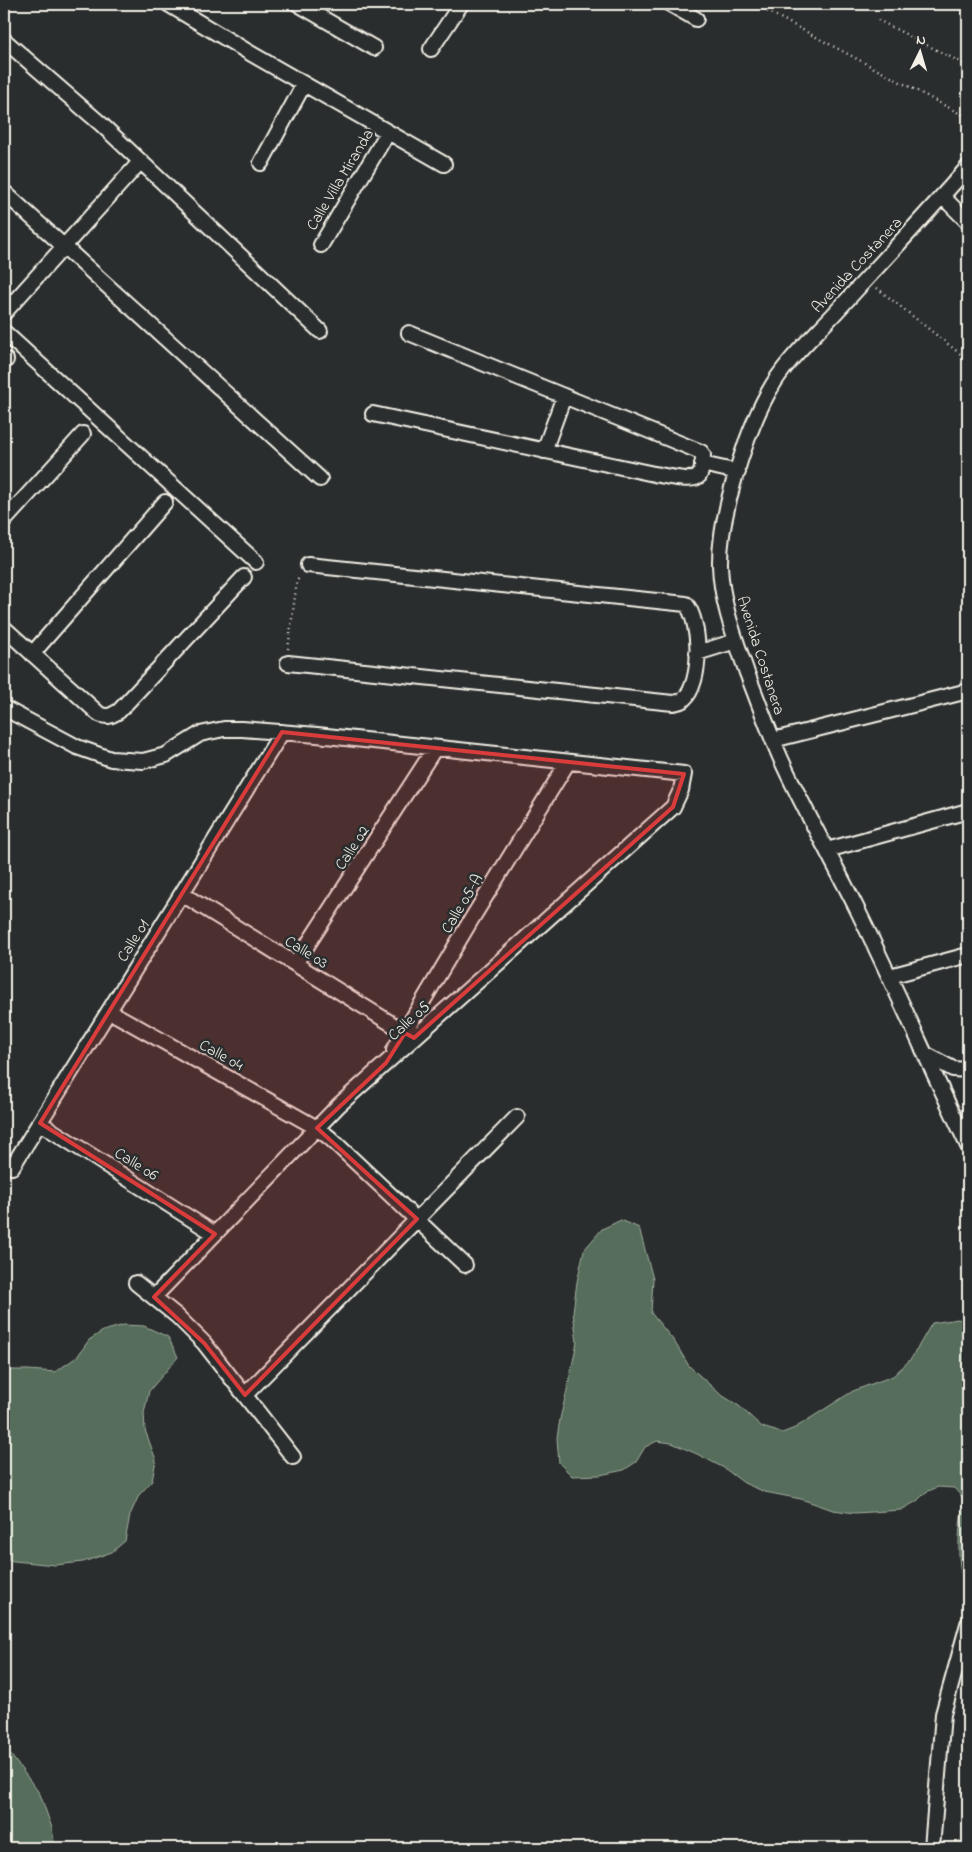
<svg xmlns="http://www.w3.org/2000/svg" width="972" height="1852" font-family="'Indie Flower',sans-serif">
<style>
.green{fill:#546d5a;stroke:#a4afa1}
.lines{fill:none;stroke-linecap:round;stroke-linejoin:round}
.street-casing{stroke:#f4f1e8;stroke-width:18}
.path{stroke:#f4f1e8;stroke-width:2.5;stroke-dasharray:1 4;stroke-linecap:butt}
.street{stroke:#2a2d2e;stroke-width:14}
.marked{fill:#d93c3b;fill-opacity:0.2;stroke:#d93c3b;stroke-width:4;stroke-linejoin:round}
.labels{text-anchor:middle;stroke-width:5;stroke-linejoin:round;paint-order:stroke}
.street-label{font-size:16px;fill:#f4f1e8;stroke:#2a2d2e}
</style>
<rect width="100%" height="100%" fill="#2a2d2e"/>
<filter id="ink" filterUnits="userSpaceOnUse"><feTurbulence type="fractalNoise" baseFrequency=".02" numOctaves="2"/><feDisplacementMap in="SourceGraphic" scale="10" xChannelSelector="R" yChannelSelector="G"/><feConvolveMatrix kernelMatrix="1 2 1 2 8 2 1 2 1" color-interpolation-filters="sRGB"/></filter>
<g filter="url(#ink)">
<path class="green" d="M621 1220 639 1228 653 1279 651 1313 674 1341 689 1366 720 1394 739 1406 762 1427 782 1433 795 1428 853 1391 893 1376 911 1359 932 1323 958 1319 968 1322V1593C954 1569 959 1524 964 1499L954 1488 938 1487 926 1492 917 1501 901 1510 855 1513 833 1510 801 1499 765 1492 744 1483 724 1468 697 1454 672 1443 657 1441 645 1447 636 1462 624 1470 600 1475 572 1476 559 1463 557 1438 560 1419 568 1386 577 1342 573 1312 577 1282 584 1250 602 1229Z
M124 1325 144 1326 168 1337 178 1357 149 1391 144 1413 145 1430 156 1460 152 1481 139 1495 130 1515 125 1541 112 1552 83 1562 55 1565 4 1560V1370H28L55 1372 77 1357 89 1340 103 1331Z
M4 1746 40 1794 52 1828 55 1848H4Z"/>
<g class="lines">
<defs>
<path id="street" d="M168 4 250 53 444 164
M298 4 374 48
M670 4 696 19
M4 40 101 124 320 331
M431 49 461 4
M261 163 304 84
M968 167C925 216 880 264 836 312 812 338 785 361 768 393 745 435 719 518 720 565 721 602 735 638 747 673 758 701 768 729 780 757 803 808 831 857 856 907 895 986 930 1067 968 1146
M4 192 320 479
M942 196 968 222
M321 245 388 132
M4 313 140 162
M4 332 256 562
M4 362 6 360
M373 414 654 474C662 475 693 483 699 476 702 471 703 461 703 455L701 452 409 333
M544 451 564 396
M702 464 738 472
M4 521 83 434
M4 628 99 714C107 718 111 716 119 711L244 577
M697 653 736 641
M32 654 165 502
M288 663 673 703C677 702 680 702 683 700 703 683 701 622 686 604L308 565
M4 708 77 747 111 759 143 761 166 755 200 734 224 729H242L317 735 684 774 681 790 673 807 339 1105 154 1297
M773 740 968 691
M827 850 968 811
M182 894 413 1037
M295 964 435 748
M890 976 968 955
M109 1011 317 1128 330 1138 465 1265
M394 1050 471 920 568 762
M925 1054 953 1069 968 1070
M40 1123 215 1234
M12 1167 282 732
M136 1283 177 1316 204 1343 293 1457
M245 1395 517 1117
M932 1848 943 1714 968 1624"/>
</defs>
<use href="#street" class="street-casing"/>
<path class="path" d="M754 4 968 118
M878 20 968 66
M877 288 968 360
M288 649 297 581 300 576"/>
<use href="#street" class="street"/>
</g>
</g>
<path class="marked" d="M282 732 684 774 673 807 414 1038 405 1033 386 1063 317 1128 417 1219 245 1395 204 1343 154 1297 215 1234 40 1123Z"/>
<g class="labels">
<g class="street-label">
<text transform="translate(339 179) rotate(-59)" y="6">Calle Villa Miranda</text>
<text transform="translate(856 264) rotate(-47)" y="6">Avenida Costanera</text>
<text transform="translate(762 655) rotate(72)" y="6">Avenida Costanera</text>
<text transform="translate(351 847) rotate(-57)" y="6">Calle 02</text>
<text transform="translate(461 903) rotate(-59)" y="6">Calle 05-A</text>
<text transform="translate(132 940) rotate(-58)" y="6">Calle 01</text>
<text transform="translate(307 951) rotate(32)" y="6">Calle 03</text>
<text transform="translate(408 1020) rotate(-42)" y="6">Calle 05</text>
<text transform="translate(222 1054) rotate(29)" y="6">Calle 04</text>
<text transform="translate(137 1163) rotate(32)" y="6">Calle 06</text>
</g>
</g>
<rect width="972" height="1852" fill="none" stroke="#2a2d2e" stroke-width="20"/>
<rect x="10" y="10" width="952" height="1832" fill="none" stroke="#f4f1e8" stroke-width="2" filter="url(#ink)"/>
<g transform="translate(920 52) rotate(5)" stroke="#2a2d2e" stroke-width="4" paint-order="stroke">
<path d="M0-4L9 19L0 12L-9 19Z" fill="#f4f1e8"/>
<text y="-8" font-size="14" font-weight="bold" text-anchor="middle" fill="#f4f1e8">N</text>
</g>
</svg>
